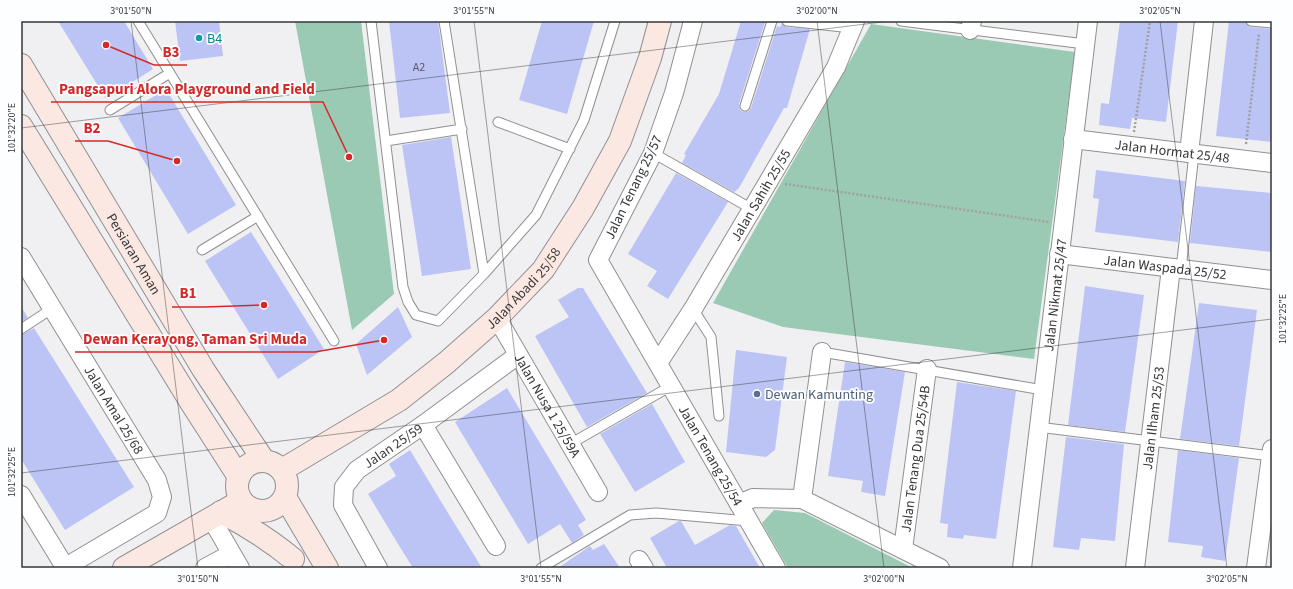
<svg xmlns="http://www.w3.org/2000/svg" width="1293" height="589" font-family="'Source Sans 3',sans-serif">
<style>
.green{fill:#9acab3}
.building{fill:#bbc4f5}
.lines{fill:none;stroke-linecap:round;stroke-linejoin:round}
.lane-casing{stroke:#909092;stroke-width:11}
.street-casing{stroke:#909092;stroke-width:20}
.secondary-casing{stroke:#909092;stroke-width:24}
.path{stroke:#a0a0a2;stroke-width:2.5;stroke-dasharray:2 2;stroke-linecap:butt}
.lane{stroke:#fff;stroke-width:9}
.street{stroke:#fff;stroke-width:18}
.secondary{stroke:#fce8e2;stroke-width:22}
.ticks{fill:none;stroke:#363637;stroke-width:1;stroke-opacity:0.45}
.culture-dot{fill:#0f9aa8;stroke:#fdfeff;stroke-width:1.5}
.service-dot{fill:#5c6f8a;stroke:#fdfeff;stroke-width:1.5}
.labels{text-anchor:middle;stroke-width:3.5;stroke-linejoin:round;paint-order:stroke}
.number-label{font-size:12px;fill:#575a66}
.culture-label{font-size:14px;fill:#0d838f;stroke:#fdfeff;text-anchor:start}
.street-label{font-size:14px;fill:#363637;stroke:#fdfeff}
.service-label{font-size:14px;fill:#4e5e75;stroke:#fdfeff;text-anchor:start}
.leader{fill:none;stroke:#d62828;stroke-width:1.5}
.callout-dot{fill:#d62828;stroke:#fdfeff;stroke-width:1.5}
.callout-label{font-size:15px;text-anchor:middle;font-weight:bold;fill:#d62828;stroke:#fdfeff;stroke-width:3.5;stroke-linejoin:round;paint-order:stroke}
.neatline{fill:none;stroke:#363637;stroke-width:1.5}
.ticks-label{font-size:10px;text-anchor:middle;fill:#363637}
</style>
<rect width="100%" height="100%" fill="#f0f0f2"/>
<path class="green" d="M295 21H361L394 294 352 330Z
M871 24 1075 52 1034 359 783 327 713 303Z
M774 510 805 513 913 568H788L762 523Z"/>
<path class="building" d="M58 21H124L153 69 106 99Z
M175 21H219L223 56 180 61Z
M389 21H438L450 113 400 118Z
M542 21H594L567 114 519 100Z
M741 21 765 22 739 104 740 110 744 112 749 111 751 108 777 26 780 27 782 23 786 27 810 29 787 108H784L739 188 734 192 682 163 686 155 684 154 719 94Z
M1120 21H1178L1166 122 1132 118 1130 129 1099 125 1101 103 1109 104Z
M1229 21 1246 23 1250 27 1272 29V142L1216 136Z
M166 89 236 205 188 234 118 118Z
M451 137 471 269 422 276 402 145Z
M1096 170 1185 181 1178 242 1095 232 1099 199 1093 198Z
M676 173 728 202 668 299 647 286 657 271 628 254Z
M1196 186 1272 193 1271 252 1190 243Z
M251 232 324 349 278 379 205 261Z
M1085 286 1144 295 1125 432 1068 425Z
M578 288H583L647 393 587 427 535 336 569 317 558 300Z
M1199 303 1257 310 1239 446 1180 439Z
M21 306 28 318 21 322Z
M398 307 412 337 367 375 356 344Z
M34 328 134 487 65 530 21 459V335Z
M736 350 787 357 775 450 766 457 726 452Z
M845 362 905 372 885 496 861 492 863 481 828 476Z
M957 382 1016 391 996 539 964 535 963 539 947 537 948 524 940 523Z
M507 388 586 520 578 525 584 535 572 543 560 524 528 544 455 422Z
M652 404 685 462 635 492 600 434Z
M1066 437 1124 444 1115 541 1081 538 1079 550 1053 547Z
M410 450 448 513 482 568H413L398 544 368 494 396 476 389 464Z
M1178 450 1239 458 1225 561 1201 557 1203 546 1168 542Z
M679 521H681L695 545 730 525 736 526 760 568H667L650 538Z
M604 544 620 568H558L590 546 593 550Z"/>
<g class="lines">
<defs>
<path id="lane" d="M138 21 334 341
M371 21 403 287 408 302 416 315 438 321 484 274 536 215 584 120 615 21
M444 21 484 274
M787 21 852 28
M901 21 1085 44
M1251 21 1272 23
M745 106 772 21
M110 110 170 73
M498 122 570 149
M386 141 462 129
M653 153 752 209
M202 250 258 216
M1181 269 1194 154
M693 309 711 337 719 416
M21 329 53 308
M822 352 1043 390
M1038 427 1271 456
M570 444 671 386
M541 568 630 515 656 513 749 521"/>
<g id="street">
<path id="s1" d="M693 21 674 93 653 153 598 260 776 568"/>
<path d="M970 30 972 21"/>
<path id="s2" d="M1073 139 1272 163"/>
<path d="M1189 153 1204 21"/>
<path id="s3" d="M1059 254 1272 280"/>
<path id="s4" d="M21 257 157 480 162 497 157 513 64 568"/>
<path id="s5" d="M497 318 598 492"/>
<path id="s6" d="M658 363 693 309 836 67 855 21"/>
<path d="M423 425 496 546"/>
<path d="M21 495 65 567"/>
<path d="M802 499 822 352"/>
<path d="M739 504 753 498 802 499 940 568"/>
<path d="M211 518 240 568"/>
<path id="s7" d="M903 549 927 369"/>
<path d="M639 560 644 568"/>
<path d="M205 568 231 554"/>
<path id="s8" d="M378 568 343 505 344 487 357 470 423 425 518 355"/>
<path id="s9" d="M1022 568 1088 21"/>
<path id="s10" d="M1135 568 1171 268"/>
<path d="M1256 568 1272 449"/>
</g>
<g id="secondary">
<path id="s11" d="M21 65 203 369 264 461"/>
<path d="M21 126 192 404 239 477"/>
<circle cx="262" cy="486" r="25"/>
<path id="s12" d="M282 470 399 400 446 363 497 318 543 270 583 208 620 141 650 58 660 21"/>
<path d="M285 497 327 568"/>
<path d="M221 512C248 526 270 540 293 559"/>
<path d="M124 568 241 501"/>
</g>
</defs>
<use href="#lane" class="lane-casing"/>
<use href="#street" class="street-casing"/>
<use href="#secondary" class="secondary-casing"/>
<path class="path" d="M1134 132 1150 21
M1246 144 1259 33
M785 184 1049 222"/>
<use href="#lane" class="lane"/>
<use href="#street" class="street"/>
<use href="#secondary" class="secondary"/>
</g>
<path class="ticks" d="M131 21 198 568M474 21 541 568M817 21 884 568M1160 21 1227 568M21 128 890 21M21 473 1272 319"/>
<circle class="culture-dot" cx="199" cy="38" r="4"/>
<circle class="service-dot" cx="757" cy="394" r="4"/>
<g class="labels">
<g class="number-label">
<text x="419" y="71">A2</text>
</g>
<g class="culture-label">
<text x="207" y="43">B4</text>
</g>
<g class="street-label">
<text dy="5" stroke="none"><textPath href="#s2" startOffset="100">Jalan Hormat 25/48</textPath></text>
<text transform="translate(633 187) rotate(-64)" y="5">Jalan Tenang 25/57</text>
<text dy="5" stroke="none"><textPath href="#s6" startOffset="197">Jalan Sahih 25/55</textPath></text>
<text dy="5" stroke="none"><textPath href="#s11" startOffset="220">Persiaran Aman</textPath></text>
<text dy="5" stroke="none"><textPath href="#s3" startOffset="107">Jalan Waspada 25/52</textPath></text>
<text dy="5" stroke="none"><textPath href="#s12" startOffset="304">Jalan Abadi 25/58</textPath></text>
<text dy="5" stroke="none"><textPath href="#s9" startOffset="275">Jalan Nikmat 25/47</textPath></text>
<text dy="5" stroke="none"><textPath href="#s5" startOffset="101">Jalan Nusa 1 25/59A</textPath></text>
<text dy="5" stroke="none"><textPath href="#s4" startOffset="179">Jalan Amal 25/68</textPath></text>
<text dy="5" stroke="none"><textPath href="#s10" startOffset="151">Jalan Ilham 25/53</textPath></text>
<text dy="5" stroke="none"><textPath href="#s8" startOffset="155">Jalan 25/59</textPath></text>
<text dy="5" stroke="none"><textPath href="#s1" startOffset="484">Jalan Tenang 25/54</textPath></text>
<text dy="5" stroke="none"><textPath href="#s7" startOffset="91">Jalan Tenang Dua 25/54B</textPath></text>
</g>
<g class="service-label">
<text x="765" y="399">Dewan Kamunting</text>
</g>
</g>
<path class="leader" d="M106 45L154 65H187M349 157L323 102H51M177 161L108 141H75M264 305L205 307H172M384 340L315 352H75"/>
<g class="callout-dot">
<circle cx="106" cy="45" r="4"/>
<circle cx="349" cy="157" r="4"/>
<circle cx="177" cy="161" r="4"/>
<circle cx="264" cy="305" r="4"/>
<circle cx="384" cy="340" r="4"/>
</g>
<g class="callout-label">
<text x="171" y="57">B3</text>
<text x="187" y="94">Pangsapuri Alora Playground and Field</text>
<text x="92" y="133">B2</text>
<text x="188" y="298">B1</text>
<text x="195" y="344">Dewan Kerayong, Taman Sri Muda</text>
</g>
<rect width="1293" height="589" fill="none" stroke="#fdfeff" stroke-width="44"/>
<rect x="22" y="22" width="1249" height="545" class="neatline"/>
<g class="ticks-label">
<text x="131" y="14">3°01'50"N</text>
<text x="474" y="14">3°01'55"N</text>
<text x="817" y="14">3°02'00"N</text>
<text x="1160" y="14">3°02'05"N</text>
<text transform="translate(11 128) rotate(-90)" y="4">101°32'20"E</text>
<text transform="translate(1282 319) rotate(-90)" y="4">101°32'25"E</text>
<text transform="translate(11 472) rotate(-90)" y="4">101°32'25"E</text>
<text x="198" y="582">3°01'50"N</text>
<text x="541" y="582">3°01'55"N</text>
<text x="884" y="582">3°02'00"N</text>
<text x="1227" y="582">3°02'05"N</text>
</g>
</svg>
